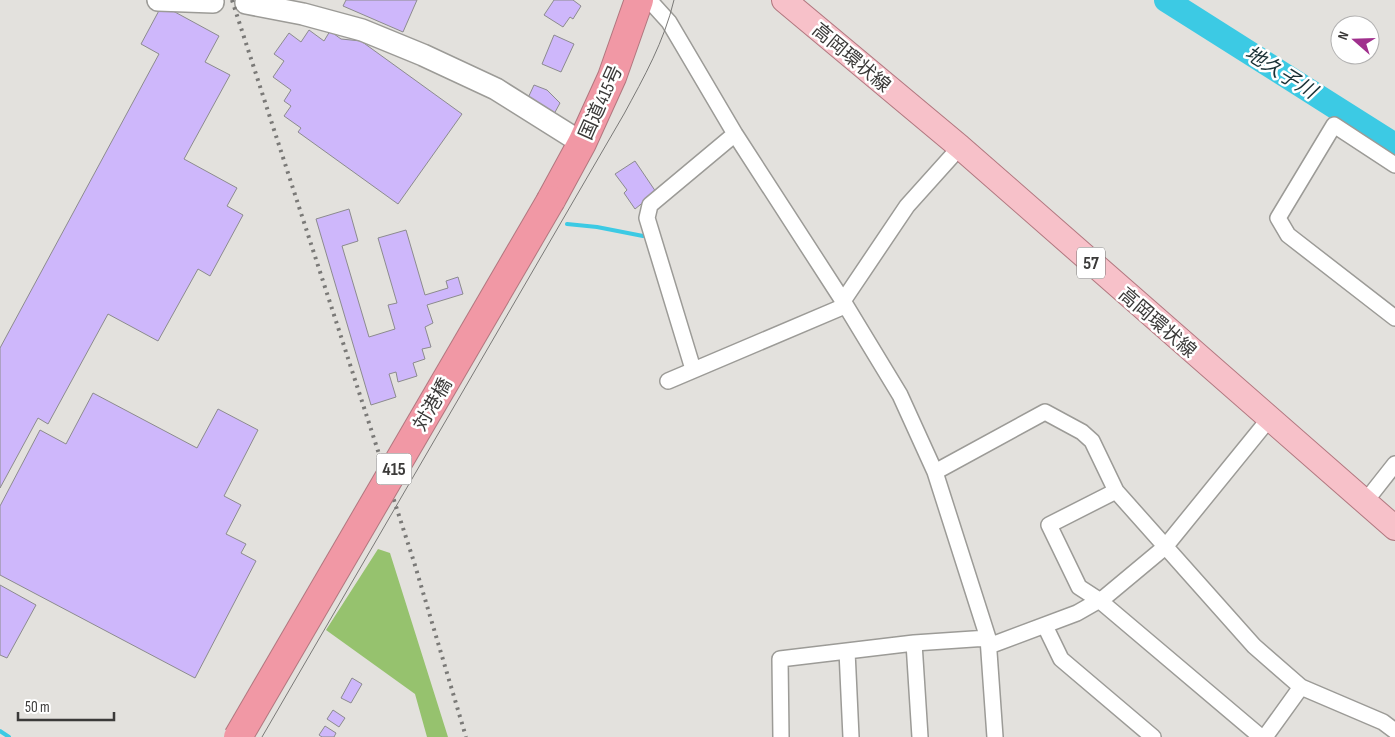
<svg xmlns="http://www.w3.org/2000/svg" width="1395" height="737" font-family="'Sofia Sans Condensed','Noto Sans JP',sans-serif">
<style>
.forest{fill:#96c26e}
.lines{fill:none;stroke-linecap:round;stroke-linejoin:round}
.stream{stroke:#3ccae4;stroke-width:4}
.river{stroke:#3ccae4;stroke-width:24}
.building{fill:#ceb7fb;stroke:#8c8b8e}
.street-casing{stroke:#9c9b97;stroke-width:18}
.secondary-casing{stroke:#9c9b97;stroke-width:24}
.primary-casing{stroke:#b1777f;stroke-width:26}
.highway-casing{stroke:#b1777f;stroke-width:30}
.street{stroke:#fff;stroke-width:15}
.secondary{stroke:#fff;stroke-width:21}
.primary{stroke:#f7c1c9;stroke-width:24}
.highway{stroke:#f198a5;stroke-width:28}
.tram{stroke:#7a7977;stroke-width:1}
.rail{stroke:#7a7977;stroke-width:4;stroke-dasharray:2.5 5;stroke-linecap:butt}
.highway-bridge-casing{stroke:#b1777f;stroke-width:30;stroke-linecap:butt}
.highway-bridge{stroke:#f198a5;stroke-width:28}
.labels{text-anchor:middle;stroke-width:5;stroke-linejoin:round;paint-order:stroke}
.shield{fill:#fff;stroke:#767574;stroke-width:1}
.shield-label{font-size:18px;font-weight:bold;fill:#3b3a39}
.street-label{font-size:19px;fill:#3b3a39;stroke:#fff}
.water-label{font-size:20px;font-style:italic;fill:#1a3136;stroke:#fff}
</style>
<rect width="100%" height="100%" fill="#e3e1dd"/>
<path class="forest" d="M378 549 390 553 448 737H427L415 694 326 630Z"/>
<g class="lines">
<path class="stream" d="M567 224 597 227 643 236
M0 731 9 737"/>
<path class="river" d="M1166 0 1395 145"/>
</g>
<path class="building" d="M346 0H417L403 32 343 6Z
M554 0H573L581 6 573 19 570 17 563 27 544 15Z
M162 5 219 36 205 62 230 75 184 159 237 188 227 206 243 215 210 276 198 269 158 341 108 314 48 424 38 418 0 488V348L159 54 141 44Z
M309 30 324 41 330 31 341 39 361 41 462 114 398 204 298 132 301 128 284 116 291 106 284 101 291 90 273 77 284 61 274 54 289 33 301 42Z
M554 35 574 44 561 72 542 64Z
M534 85 547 90 560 103 554 114 528 98Z
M635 161 656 192 635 209 624 193 627 190 615 174Z
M349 209 358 241 342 246 369 337 395 329 388 305 397 303 378 238 406 230 425 295 448 288 446 281 458 277 463 294 427 305 433 323 425 327 431 347 422 349 425 359 413 363 417 376 398 382 396 372 389 374 396 397 371 405 316 219Z
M93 393 197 448 218 409 258 430 224 496 241 505 226 534 246 544 241 553 256 561 195 678 0 575V506L40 430 66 444Z
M0 585 36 605 7 658 0 655Z
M352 678 362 684 351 703 341 698Z
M333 710 345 718 339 727 327 719Z
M325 726 336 733 334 737H322L319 735Z"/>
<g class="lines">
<defs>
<path id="street" d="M649 0 669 22 735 134 843 301 900 395 935 472 988 638 995 737
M1395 165 1334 125 1278 218 1288 235 1395 318
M693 369 647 218 650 205 735 134
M668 381 840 308 843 301 907 206 960 147
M935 472 1045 412 1082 432 1092 441 1116 491 1254 646 1301 687 1383 722 1395 731
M1116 491 1049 525 1079 587 1099 600 1261 737
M1365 502 1395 464
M1045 626 1061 659 1153 737
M914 643 920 737
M989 646 1077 613 1105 597 1165 547 1269 419
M847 651 851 737
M781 737 780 659 914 643 988 638
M1265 737 1301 687"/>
<path id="secondary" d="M158 0 213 2
M246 3 303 14 362 30 423 55 496 89 582 143"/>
<path id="primary" d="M784 0 960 147 1395 528"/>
<path id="highway" d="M551 200 582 143 612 77 639 0"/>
</defs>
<use href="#street" class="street-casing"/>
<use href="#secondary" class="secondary-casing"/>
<use href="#primary" class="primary-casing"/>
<use href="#highway" class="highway-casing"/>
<use href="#street" class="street"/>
<use href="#secondary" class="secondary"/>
<use href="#primary" class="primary"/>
<use href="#highway" class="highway"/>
<path class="tram" d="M262 737 624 114C644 77 664 42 674 0"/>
<path class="rail" d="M232 0 414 562 466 737"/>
<defs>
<path id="highway-bridge" d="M238 737 551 200"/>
</defs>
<use href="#highway-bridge" class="highway-bridge-casing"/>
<use href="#highway-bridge" class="highway-bridge"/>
</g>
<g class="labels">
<g class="shield">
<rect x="1077" y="247.5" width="28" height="31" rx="4"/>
<rect x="376.5" y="453.5" width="35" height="31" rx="4"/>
</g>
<g class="shield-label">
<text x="1091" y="269">57</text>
<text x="394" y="475">415</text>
</g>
<g class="street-label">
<text transform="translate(852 57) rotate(40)" y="7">高岡環状線</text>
<text transform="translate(600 102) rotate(-66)" y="7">国道415号</text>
<text transform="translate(1158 322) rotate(41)" y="7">高岡環状線</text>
<text transform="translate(432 404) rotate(-60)" y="7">対港橋</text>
</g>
<g class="water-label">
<text transform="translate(1281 72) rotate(32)" y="7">地久子川</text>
</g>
</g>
<g transform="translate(1355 40) rotate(290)"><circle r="24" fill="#ffffff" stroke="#b1b0b0"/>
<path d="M0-4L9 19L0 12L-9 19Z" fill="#a0308d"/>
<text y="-8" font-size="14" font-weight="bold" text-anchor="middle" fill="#3b3a39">N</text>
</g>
<path d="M18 712v8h96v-8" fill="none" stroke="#3b3a39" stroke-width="2.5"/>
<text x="25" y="712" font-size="15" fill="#3b3a39" stroke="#ffffff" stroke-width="4" paint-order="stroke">50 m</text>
</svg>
